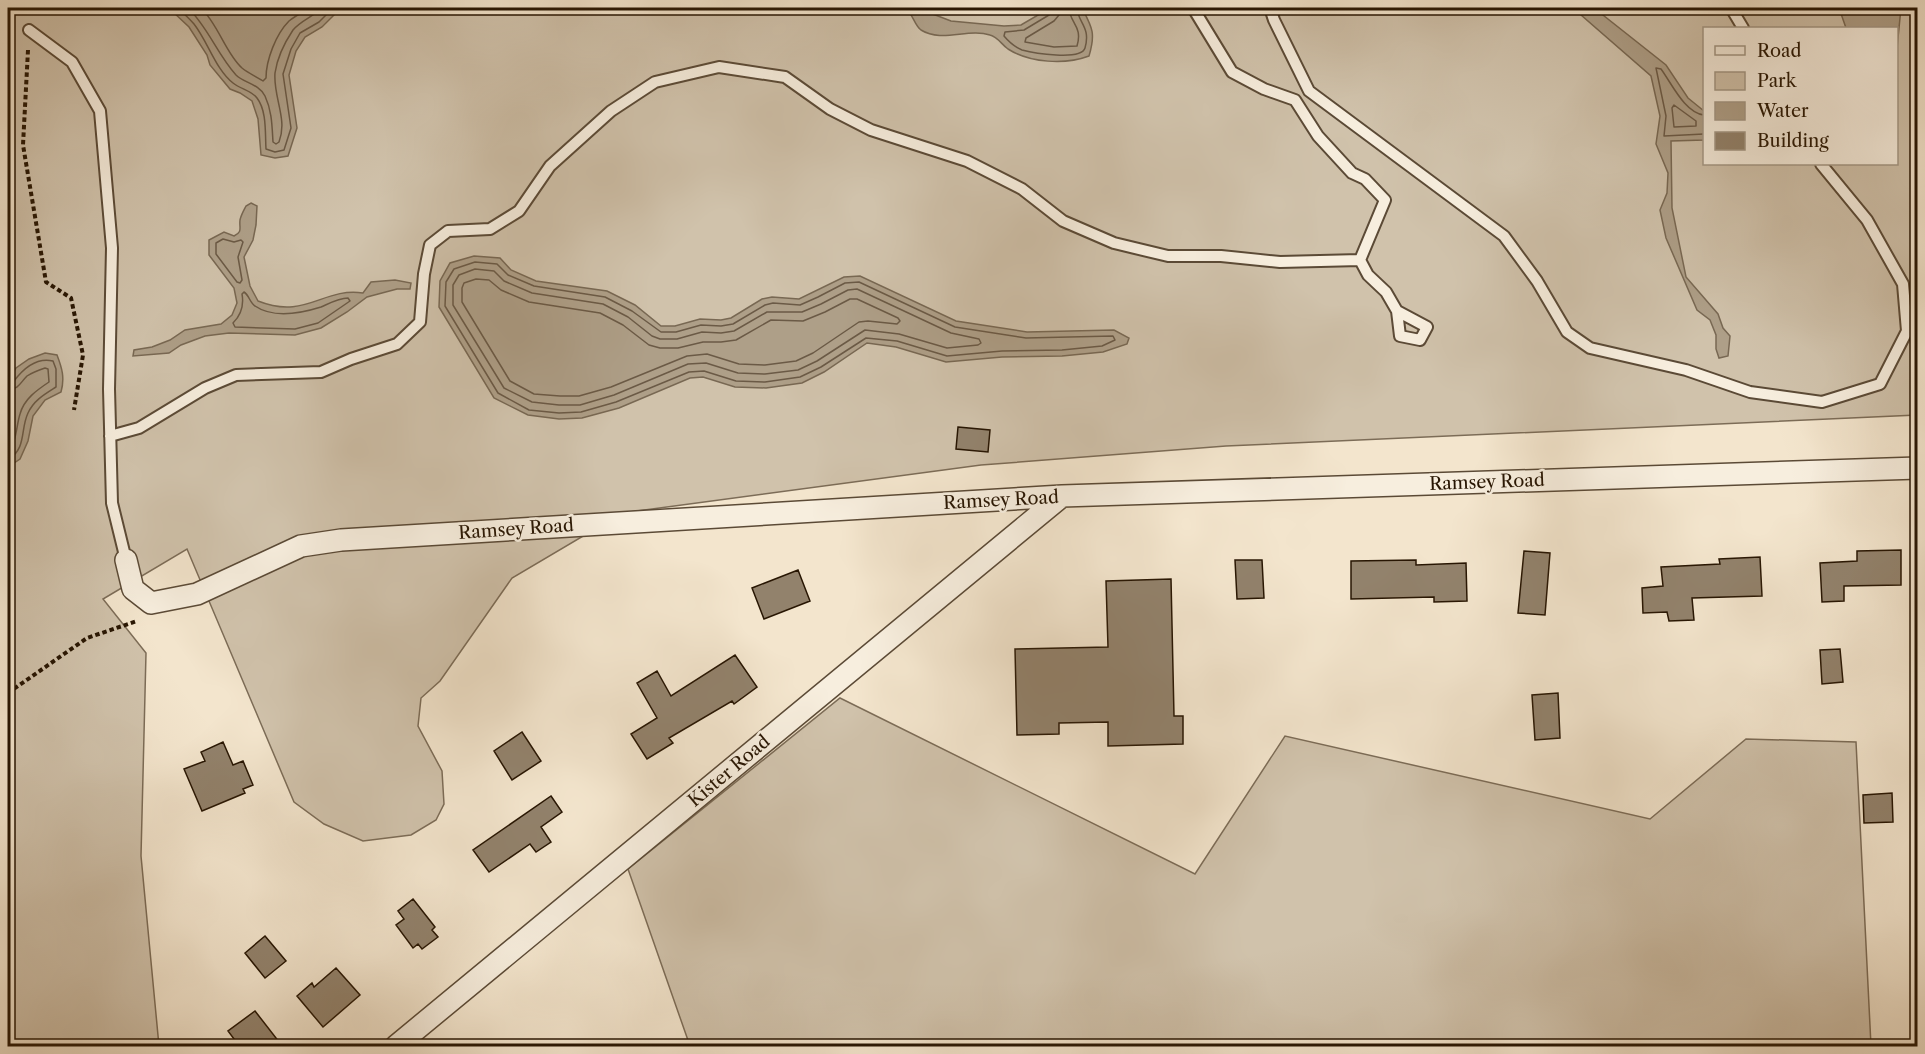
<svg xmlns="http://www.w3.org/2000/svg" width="1925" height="1054" font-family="'Libre Caslon Text',serif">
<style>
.green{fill:#d0c2ab;stroke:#7c6c57;stroke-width:1.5;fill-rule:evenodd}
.water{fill:#ae9f88;stroke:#786853;stroke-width:1.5}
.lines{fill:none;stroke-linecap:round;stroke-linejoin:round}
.shore{stroke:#6b5a46;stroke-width:1.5}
.building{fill:#92826c;stroke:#281603;stroke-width:1.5}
.lane-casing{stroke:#5b4a36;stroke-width:14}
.street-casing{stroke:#5b4a36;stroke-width:24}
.path{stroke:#281603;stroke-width:4;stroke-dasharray:4.5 3;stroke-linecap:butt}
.lane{stroke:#f7eede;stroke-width:10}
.street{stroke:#f7eede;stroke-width:21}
.labels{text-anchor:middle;stroke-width:5;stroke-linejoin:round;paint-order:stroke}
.street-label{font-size:18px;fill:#281603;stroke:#f7eede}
</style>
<rect width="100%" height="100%" fill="#f3e5cd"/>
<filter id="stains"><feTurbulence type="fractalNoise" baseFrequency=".00333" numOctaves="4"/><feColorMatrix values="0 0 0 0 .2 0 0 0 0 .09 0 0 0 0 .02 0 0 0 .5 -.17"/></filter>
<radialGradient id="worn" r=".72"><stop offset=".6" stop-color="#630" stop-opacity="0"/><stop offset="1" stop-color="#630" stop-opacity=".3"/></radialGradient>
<path class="green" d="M8 8H1917V415L1226 446 981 465 622 513 512 578 440 681 421 698 418 726 442 771 444 804 436 820 411 835 363 841 324 824 294 802 187 549 103 599 146 653 141 856 159 1046H8ZM1704 28H1896V164H1704Z
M840 698 1195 874 1285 736 1650 819 1746 739 1856 742 1871 1046H690L628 869Z"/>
<path class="water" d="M172 8H341L322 27 305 37 296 51 289 75 297 128 288 156 275 158 261 155 258 119 252 101 240 93 230 89 210 65 207 55 189 27 172 11Z
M906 8H917L951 21 1004 26 1021 25 1050 8H1082C1092 27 1096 33 1089 56 1065 65 1030 63 1008 49 1001 44 998 37 990 35 968 28 942 43 921 30 915 26 913 15 906 8Z
M1573 8H1594L1666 65 1688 98 1704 111V140L1671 141 1672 208 1686 277 1718 314 1723 328 1730 336 1728 356 1719 358 1716 349V335L1710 320 1697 310 1666 238 1660 210 1667 193 1668 173 1656 144 1660 116 1651 76Z
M1839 8H1901L1897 48 1896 28H1846Z
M251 203 257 206 256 225 253 240 244 257 250 286 258 301C306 320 323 287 363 293L371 282 395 280 411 283 410 289H397L367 297 347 312 321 328 295 335 229 333 205 336 181 345 169 353 133 356 134 350 152 347 170 340 185 330 221 324 232 315 237 303 234 288 209 255V240L224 232 234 236C243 232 239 228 240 220 241 215 244 210 246 206Z
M474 256 500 258 511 270 536 281 607 291 635 305 661 326H675L700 319 721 320 731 318 762 299 772 297 799 299 844 277 860 276 956 321 1027 332 1114 330 1129 338 1127 344 1103 352 1062 356 1002 357 946 362 896 347 867 343 824 372 802 383 766 388 735 387 703 377 690 378 619 408 582 418 559 419 528 415 494 398 439 307 440 281 450 263Z
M45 353 57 355C62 368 65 378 61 392L45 400 33 416 28 441 20 459 8 467V381L16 368 29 359Z"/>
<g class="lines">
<path class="shore" d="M178 8C183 13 189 18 194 24 208 42 216 70 233 83 240 89 251 90 257 98 267 111 265 133 266 149L275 152 284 150 291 128 283 74 291 49 300 33 319 22 333 8
M188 8C208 27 217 54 236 75 244 83 259 84 265 96 272 111 272 126 273 142L276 144 279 142C288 119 273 97 275 73 277 59 285 42 293 30 300 21 314 16 322 8
M201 8C218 24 226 54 242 68 248 73 257 77 263 81L266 78C266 60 276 34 289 21 295 16 303 12 310 8
M1052 8 1049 15 1024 30 1005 32 1004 36C1009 42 1015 47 1022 50 1033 53 1081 61 1085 48 1091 27 1078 23 1077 8
M1060 8 1059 15 1054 21 1026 38 1025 42 1054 47 1077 46C1083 26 1070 24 1069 8
M1674 105 1696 121V126L1674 127 1672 108Z
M1704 115C1685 113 1672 84 1661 69L1656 68 1666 116 1664 136 1704 134
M223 239 234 242 241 240 243 242 238 257 242 280 240 283 237 282 216 254V243Z
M475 262 497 264 508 275 534 286 605 297 632 311 661 332H676L701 325 721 326 733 324 765 305 773 303 800 305 818 297 845 283 859 282 955 327 1026 338 1113 336 1115 340 1102 346 1062 350 1002 351 947 356 897 341 866 338 821 367 800 377 765 382 736 381 704 371 689 372 616 402 581 412 559 413 529 410 498 393 445 306 446 282 454 269Z
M475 269 494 271 504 281 532 293 603 304 628 317 652 336 660 339H677L702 332 721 333 734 331 767 312H802L821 304 848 290 857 289 951 333 979 339 981 343 978 345 947 348 899 334 865 330 817 361 798 370 765 374 738 373 706 363 688 364 614 395 580 405H559L532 402 504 388 453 305V285L459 275Z
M476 279 489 280 501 290 529 302 600 313 623 325 649 345 660 348H678L703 342H721L736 340 771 320 803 321 825 312 850 299H857L898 318 900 321 897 324 868 321 859 322 813 353 796 361 765 365 739 364 707 354 687 356 611 387 579 396H560L534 394 510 381 462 302V288L464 283Z
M244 292C249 295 250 303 255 306 274 319 302 313 321 307 330 303 339 298 348 298L350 301 318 323 295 329 235 327 233 323C241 315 244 305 242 294Z
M8 383 14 381C23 369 36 357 53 361L56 369V387C45 394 34 400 28 413 20 430 27 448 8 460
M8 390C19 389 20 383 27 376 33 372 39 370 45 368L48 369 49 382C37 390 24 399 20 414 16 427 17 441 8 451"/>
</g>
<path class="building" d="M958 427 990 430 988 452 956 449Z
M1901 550V585L1844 586V601L1822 602 1820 563 1857 561V551Z
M1524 551 1550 553 1545 615 1518 613Z
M1760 557 1762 596 1692 598 1694 620 1669 621 1667 612 1643 613 1642 588 1663 586 1661 567 1720 564 1719 559Z
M1235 560H1262L1264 598 1237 599Z
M1416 560V565L1466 563 1467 601 1434 602V597L1351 599V561Z
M798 570 810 601 764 619 752 588Z
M1171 579 1174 716H1183V744L1108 746V722L1059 723V734L1017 735 1015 649 1108 647 1106 581Z
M1840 649 1843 682 1822 684 1820 650Z
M735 655 757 687 734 704 732 701 669 738 673 743 647 759 631 734 657 718 637 683 657 671 671 696Z
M1558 693 1560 738 1535 740 1532 695Z
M522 732 541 761 512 780 494 751Z
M223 742 233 765 243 761 253 785 243 789 245 793 202 811 184 769 205 761 201 752Z
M1892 793 1893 822 1864 823 1863 795Z
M551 796 562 812 541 827 551 842 536 852 530 844 489 872 473 850Z
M413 899 435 927 432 930 438 937 422 949 418 944 413 948 396 925 404 919 398 911Z
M265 936 286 961 265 978 245 953Z
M336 968 360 995 323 1027 297 996 312 983 314 987Z
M255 1011 283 1047H240L228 1031Z"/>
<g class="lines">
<defs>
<path id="lane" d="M1193 8 1232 72 1264 89 1295 100 1318 136 1352 173 1365 179 1385 200 1360 260 1368 275 1386 292 1397 311 1400 336 1420 340 1427 327 1397 311
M1270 8 1274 20 1309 91 1504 236 1537 281 1567 332 1590 348 1686 370 1750 392 1822 402 1880 384 1907 331 1903 284 1867 220 1821 164
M1731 8 1743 28
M29 30 72 62 100 111 112 248 109 389 112 503 126 560
M110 436 139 428 205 388 236 375 321 372 351 359 397 344 420 322 424 274 430 245 448 231 490 229 519 211 550 166 611 111 655 82 719 67 785 77 830 109 871 130 967 161 1022 189 1063 221 1114 243 1168 256H1221L1280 262 1360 260"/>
<path id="street" d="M126 560 133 589 151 603 197 594 301 546 341 540 1062 496 1918 468
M396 1046 1062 496"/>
</defs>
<use href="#lane" class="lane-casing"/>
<use href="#street" class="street-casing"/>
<path class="path" d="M28 50 23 145 46 282 71 298 83 355 74 410
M8 693 87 638 137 621"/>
<use href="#lane" class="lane"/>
<use href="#street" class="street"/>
</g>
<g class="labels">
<g class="street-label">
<text transform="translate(1487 482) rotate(-2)" y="6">Ramsey Road</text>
<text transform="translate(1001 500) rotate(-3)" y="6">Ramsey Road</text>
<text transform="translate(516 529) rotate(-4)" y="6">Ramsey Road</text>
<text transform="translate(729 771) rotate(-40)" y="6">Kister Road</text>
</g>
</g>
<rect width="1925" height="1054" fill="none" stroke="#f3e5cd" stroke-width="30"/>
<rect x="9" y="9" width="1907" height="1036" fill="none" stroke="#281603" stroke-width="3"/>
<rect x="15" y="15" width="1895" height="1024" fill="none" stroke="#281603" stroke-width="1.5"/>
<rect x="1703" y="27" width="195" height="138" fill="#f7eede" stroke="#a49886" stroke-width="1.5"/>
<rect x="1715" y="46" width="30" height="9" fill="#f7eede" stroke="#a49886" stroke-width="1.5"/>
<text x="1757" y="57" font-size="18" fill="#281603">Road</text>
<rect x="1715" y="72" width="30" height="18" fill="#d0c2ab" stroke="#a49886" stroke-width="1.5"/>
<text x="1757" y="87" font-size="18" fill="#281603">Park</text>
<rect x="1715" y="102" width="30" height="18" fill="#ae9f88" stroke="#a49886" stroke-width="1.5"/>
<text x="1757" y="117" font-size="18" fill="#281603">Water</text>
<rect x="1715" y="132" width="30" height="18" fill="#92826c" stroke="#a49886" stroke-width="1.5"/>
<text x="1757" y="147" font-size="18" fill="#281603">Building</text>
<rect width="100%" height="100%" filter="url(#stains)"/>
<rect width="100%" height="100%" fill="url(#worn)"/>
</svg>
